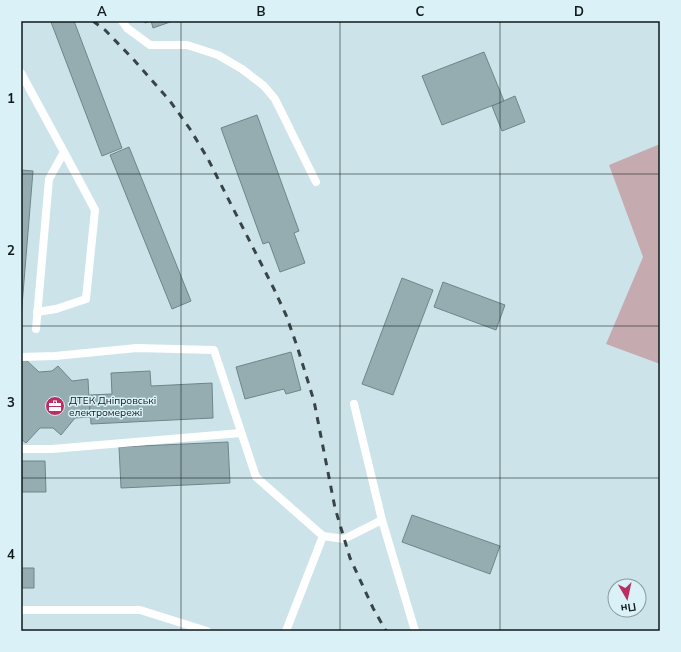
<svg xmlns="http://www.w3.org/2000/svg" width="681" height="652" font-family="Mulish,sans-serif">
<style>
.green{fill:#c5abb0}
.building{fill:#95acb1;stroke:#6f858a}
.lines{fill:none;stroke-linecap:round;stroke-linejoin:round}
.lane{stroke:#fff;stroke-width:8}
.rail{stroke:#394447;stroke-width:3;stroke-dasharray:7 7;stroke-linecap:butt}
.grid{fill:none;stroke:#11191b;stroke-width:1;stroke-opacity:0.55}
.labels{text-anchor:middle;stroke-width:3;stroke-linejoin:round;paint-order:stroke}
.poi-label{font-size:10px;fill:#11191b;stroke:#d9f1f7;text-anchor:start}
.neatline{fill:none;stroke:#11191b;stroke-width:1.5}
.grid-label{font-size:13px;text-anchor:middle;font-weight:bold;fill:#11191b}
</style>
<rect width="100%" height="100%" fill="#cce4e9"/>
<path class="green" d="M660 144V364L606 344 643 257 609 165Z"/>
<path class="building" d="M53 21H74L122 148 102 156 51 22Z
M144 21H173L153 28 151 21 145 23Z
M484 52 504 101 442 125 422 76Z
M515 96 525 122 502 131 492 106Z
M257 115 299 231 294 233 305 263 280 272 269 242 263 244 221 128Z
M129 147 191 301 172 309 110 155Z
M21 170 33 171 21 318Z
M402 278 433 290 393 395 362 384Z
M443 282 505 305 496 330 434 307Z
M291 352 301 390 286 394 284 389 245 399 236 367Z
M25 359 39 372 52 371 58 366 72 381 88 379 90 417 75 418 61 435 53 428H40L26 443 21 439V363Z
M150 371 151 386 212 383 213 418 91 424 89 395 112 394 111 373Z
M228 442 230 483 121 488 119 447Z
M21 461H45L46 492H21Z
M412 515 500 546 490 574 402 542Z
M21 568H34V588H21Z"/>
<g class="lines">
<path class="lane" d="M122 21 127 28 150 45H187L218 55 242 69 264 86 275 99 316 182
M21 73 64 152 49 179 36 329
M37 312 56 309 86 299 95 210 64 152
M21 357 55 356 137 348 214 350 256 477 323 536 286 631
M21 449H52L241 433
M382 520 415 631
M323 536 344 539 382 520 354 404
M21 610H140L207 631"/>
<path class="rail" d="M93 21 105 30 134 60 170 101 190 129 208 159 274 289 286 315 297 346 314 401 335 508 350 558 373 608 386 631"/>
</g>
<path class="grid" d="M181 21V631M340 21V631M500 21V631M21 174H660M21 326H660M21 478H660"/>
<defs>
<symbol id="office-disc" viewBox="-11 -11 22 22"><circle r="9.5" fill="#bb2e61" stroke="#d9f1f7"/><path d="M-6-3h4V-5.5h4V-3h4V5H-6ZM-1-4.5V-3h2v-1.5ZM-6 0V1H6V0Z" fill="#fff"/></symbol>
</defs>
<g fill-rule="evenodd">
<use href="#office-disc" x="44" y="395" width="22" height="22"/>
</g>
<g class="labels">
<g class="poi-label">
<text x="69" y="404">ДТЕК Дніпровські<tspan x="69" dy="12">електромережі</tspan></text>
</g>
</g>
<rect width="681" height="652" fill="none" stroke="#d9f1f7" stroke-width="44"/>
<g transform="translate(627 598) rotate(171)"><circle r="19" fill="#d9f1f7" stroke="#899b9f"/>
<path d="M0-3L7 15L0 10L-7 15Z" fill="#bb2e61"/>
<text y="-6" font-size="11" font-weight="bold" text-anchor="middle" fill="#11191b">Пн</text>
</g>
<rect x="22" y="22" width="637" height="608" class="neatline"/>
<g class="grid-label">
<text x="102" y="16">A</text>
<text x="261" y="16">B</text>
<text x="420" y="16">C</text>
<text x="579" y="16">D</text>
<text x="11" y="103">1</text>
<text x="11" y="255">2</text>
<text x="11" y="407">3</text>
<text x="11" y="559">4</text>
</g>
</svg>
